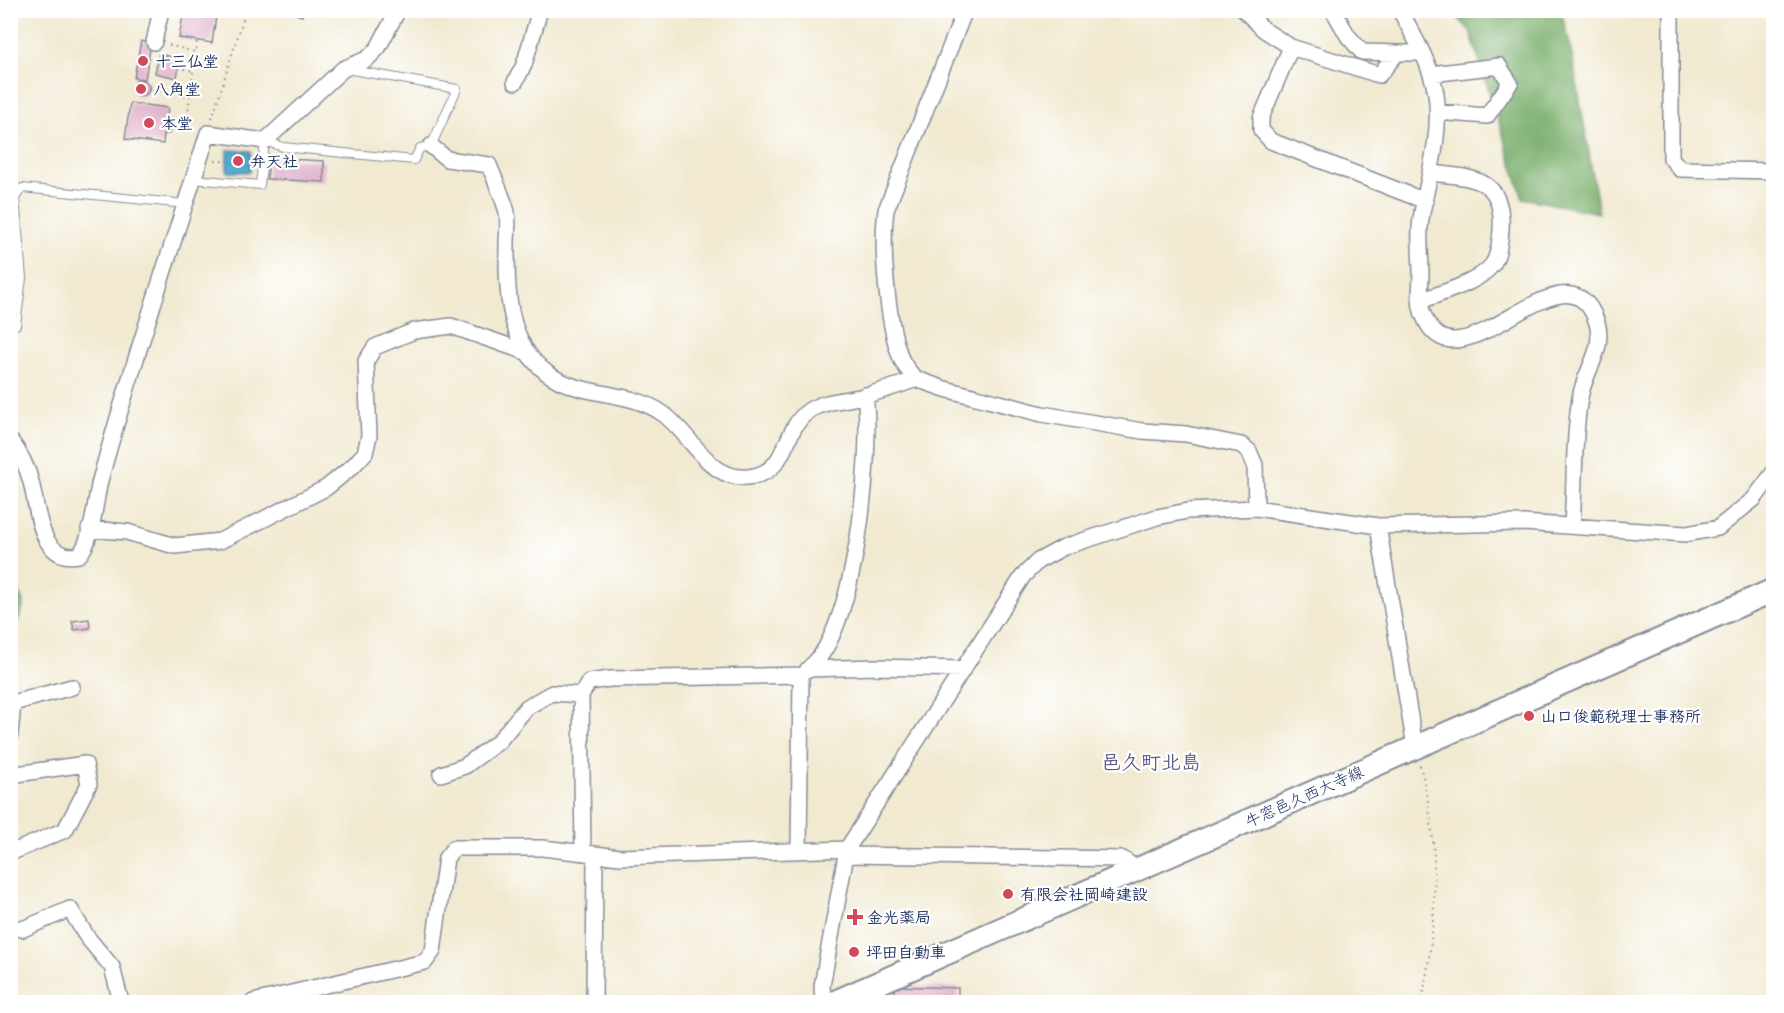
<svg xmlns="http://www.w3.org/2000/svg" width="1784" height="1013" font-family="Pangolin,'Klee One',sans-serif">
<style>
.forest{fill:#77ac68;stroke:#496e63;stroke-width:1.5}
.water{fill:#51a9ce;stroke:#366c96;stroke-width:1.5}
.building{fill:#e1b2cc}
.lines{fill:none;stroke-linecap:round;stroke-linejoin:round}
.lane-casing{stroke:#868c97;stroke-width:10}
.street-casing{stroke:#868c97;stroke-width:18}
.secondary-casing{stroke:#868c97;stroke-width:26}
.path{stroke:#868c97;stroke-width:2;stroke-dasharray:1.5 4.5;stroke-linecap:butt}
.lane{stroke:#fff;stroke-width:8}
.street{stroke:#fff;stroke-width:15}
.secondary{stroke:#fff;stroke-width:22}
.poi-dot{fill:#d1495b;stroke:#fff;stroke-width:2}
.labels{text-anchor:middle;stroke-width:4.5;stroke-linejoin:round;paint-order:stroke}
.poi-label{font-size:16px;font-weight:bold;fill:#1b2f5e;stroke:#fff;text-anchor:start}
.street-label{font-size:16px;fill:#1b2f5e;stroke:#fff}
.quarter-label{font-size:20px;font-weight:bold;fill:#605d84;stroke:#fff}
</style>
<rect width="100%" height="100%" fill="#fff"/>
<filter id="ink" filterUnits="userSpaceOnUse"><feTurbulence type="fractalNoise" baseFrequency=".0167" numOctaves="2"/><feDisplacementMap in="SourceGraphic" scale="12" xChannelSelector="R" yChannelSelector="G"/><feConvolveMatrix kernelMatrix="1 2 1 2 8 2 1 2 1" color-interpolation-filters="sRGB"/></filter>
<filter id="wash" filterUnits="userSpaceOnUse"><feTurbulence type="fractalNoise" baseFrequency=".008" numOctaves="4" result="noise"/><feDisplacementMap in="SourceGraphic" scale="24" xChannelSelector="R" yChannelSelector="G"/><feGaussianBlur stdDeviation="1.35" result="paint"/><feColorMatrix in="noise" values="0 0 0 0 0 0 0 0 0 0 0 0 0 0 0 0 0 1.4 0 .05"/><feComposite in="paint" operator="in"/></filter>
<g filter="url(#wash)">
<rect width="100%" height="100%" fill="#f1e9d0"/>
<path class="forest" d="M1452 11H1561L1571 48 1599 213 1523 198 1470 31Z
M11 576 24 604 11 639Z"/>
<path class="water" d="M227 150 251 151 250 172H227Z"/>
<g id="blocks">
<path class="building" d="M184 10H217L212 43 179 38Z
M284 10H304L302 16Z
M141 41 151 43 145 79 134 78Z
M159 54 180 59 177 78 155 73Z
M133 88a8 8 0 1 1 16 0a8 8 0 1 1-16 0Z
M130 103 168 108 166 120 172 121 169 134H164L163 144 125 139Z
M269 158 324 161V182L267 179Z
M89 619 90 628 74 630 72 621Z
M895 986 958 988V1002H894Z"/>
</g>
</g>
<g filter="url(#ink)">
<use href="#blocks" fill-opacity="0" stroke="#868c97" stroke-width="1.5"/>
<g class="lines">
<defs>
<path id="lane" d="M83 12 88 10
M194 179 260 185 265 141 283 147 414 160 420 148 431 146 457 89 347 69
M10 326 16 325 22 278 15 198 22 188 186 204"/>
<path id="street" d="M965 10 886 210C881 246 887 321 900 356 903 365 909 372 916 379L945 389 1042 414 1142 431 1186 434 1241 445 1249 451 1255 465 1256 508
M1244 10 1264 30 1291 47
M1333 10 1348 36 1362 52 1397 53
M1400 10C1415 39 1435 70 1437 103 1440 143 1427 180 1421 219 1418 236 1421 256 1421 273 1421 286 1418 302 1423 314 1456 401 1564 234 1596 320 1607 348 1584 371 1580 398 1573 439 1575 483 1572 525
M1671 10V158L1680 169 1774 171
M154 42 161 10
M1422 53H1397L1379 75 1291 47 1261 118V130L1271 141 1425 201
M1431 74 1499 66 1510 83 1487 116 1437 112
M515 82 524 65 540 10
M431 146 447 159 489 165C495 180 503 197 507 212 509 222 507 234 507 244 507 290 506 342 547 373 580 398 628 389 662 413 693 434 710 486 754 476 788 469 783 431 807 412 821 401 847 400 864 396 881 391 899 386 916 379
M1421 301C1442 292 1477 284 1492 265 1499 256 1500 241 1501 230 1504 177 1474 178 1431 173
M10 440C20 453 27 466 31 482 38 508 39 563 79 555 93 541 95 498 101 477 133 361 172 247 208 133L265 141 343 69 367 59 378 48 398 10
M1378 526 1415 747
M89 529 127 532 175 546 220 541 326 488 353 466 365 453 369 436 366 361 375 347 414 331 451 326 526 352
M810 667C856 631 873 452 865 395
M808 669 876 667 963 669
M581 695 589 682 610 679 801 675 799 850
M10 735 13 703 72 687
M441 774 465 766 498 742 527 707 552 693 581 695 583 853
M10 775 85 764 89 784 65 830 10 853
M847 849 1023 576 1038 561 1064 547 1157 517 1188 511 1256 508 1378 526 1523 523 1686 534 1718 528 1754 499 1774 472
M845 855 1123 859 1137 870
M10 927 23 929 70 909 87 937 112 967 121 1002
M253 1002 425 962 433 951 446 858 454 848H542L620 857 847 849 822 986 823 1002
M594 1002 595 856"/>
<path id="secondary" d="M835 1002 1774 590"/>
</defs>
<use href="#lane" class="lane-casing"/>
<use href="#street" class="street-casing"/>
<use href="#secondary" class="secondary-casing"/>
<path class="path" d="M169 45 195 52
M178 67 192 71
M149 88 188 96
M212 118 246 10
M171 126 194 128
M186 127 197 40
M215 161H233
M1420 765C1441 848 1437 919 1422 1002"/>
<use href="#lane" class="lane"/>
<use href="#street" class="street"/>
<use href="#secondary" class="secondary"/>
</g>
</g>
<g class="poi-dot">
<circle cx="143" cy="61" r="6"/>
<circle cx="141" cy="89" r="6"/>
<circle cx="149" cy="123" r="6"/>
<circle cx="238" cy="161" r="6"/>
<circle cx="1529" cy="716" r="6"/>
<circle cx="1008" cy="894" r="6"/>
<path d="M852 908h6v6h6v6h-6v6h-6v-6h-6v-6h6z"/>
<circle cx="854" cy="952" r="6"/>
</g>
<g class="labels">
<g class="poi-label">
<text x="155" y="67">十三仏堂</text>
<text x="153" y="95">八角堂</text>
<text x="161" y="129">本堂</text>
<text x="250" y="167">弁天社</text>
<text x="1541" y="722">山口俊範税理士事務所</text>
<text x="1020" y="900">有限会社岡崎建設</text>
<text x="867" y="923">金光薬局</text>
<text x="866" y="958">坪田自動車</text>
</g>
<g class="street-label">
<text transform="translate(1304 796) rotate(-24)" y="6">牛窓邑久西大寺線</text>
</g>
<g class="quarter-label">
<text x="1151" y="769">邑久町北島</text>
</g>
</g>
<rect width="1784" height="1013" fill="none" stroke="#fff" stroke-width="36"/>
</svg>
